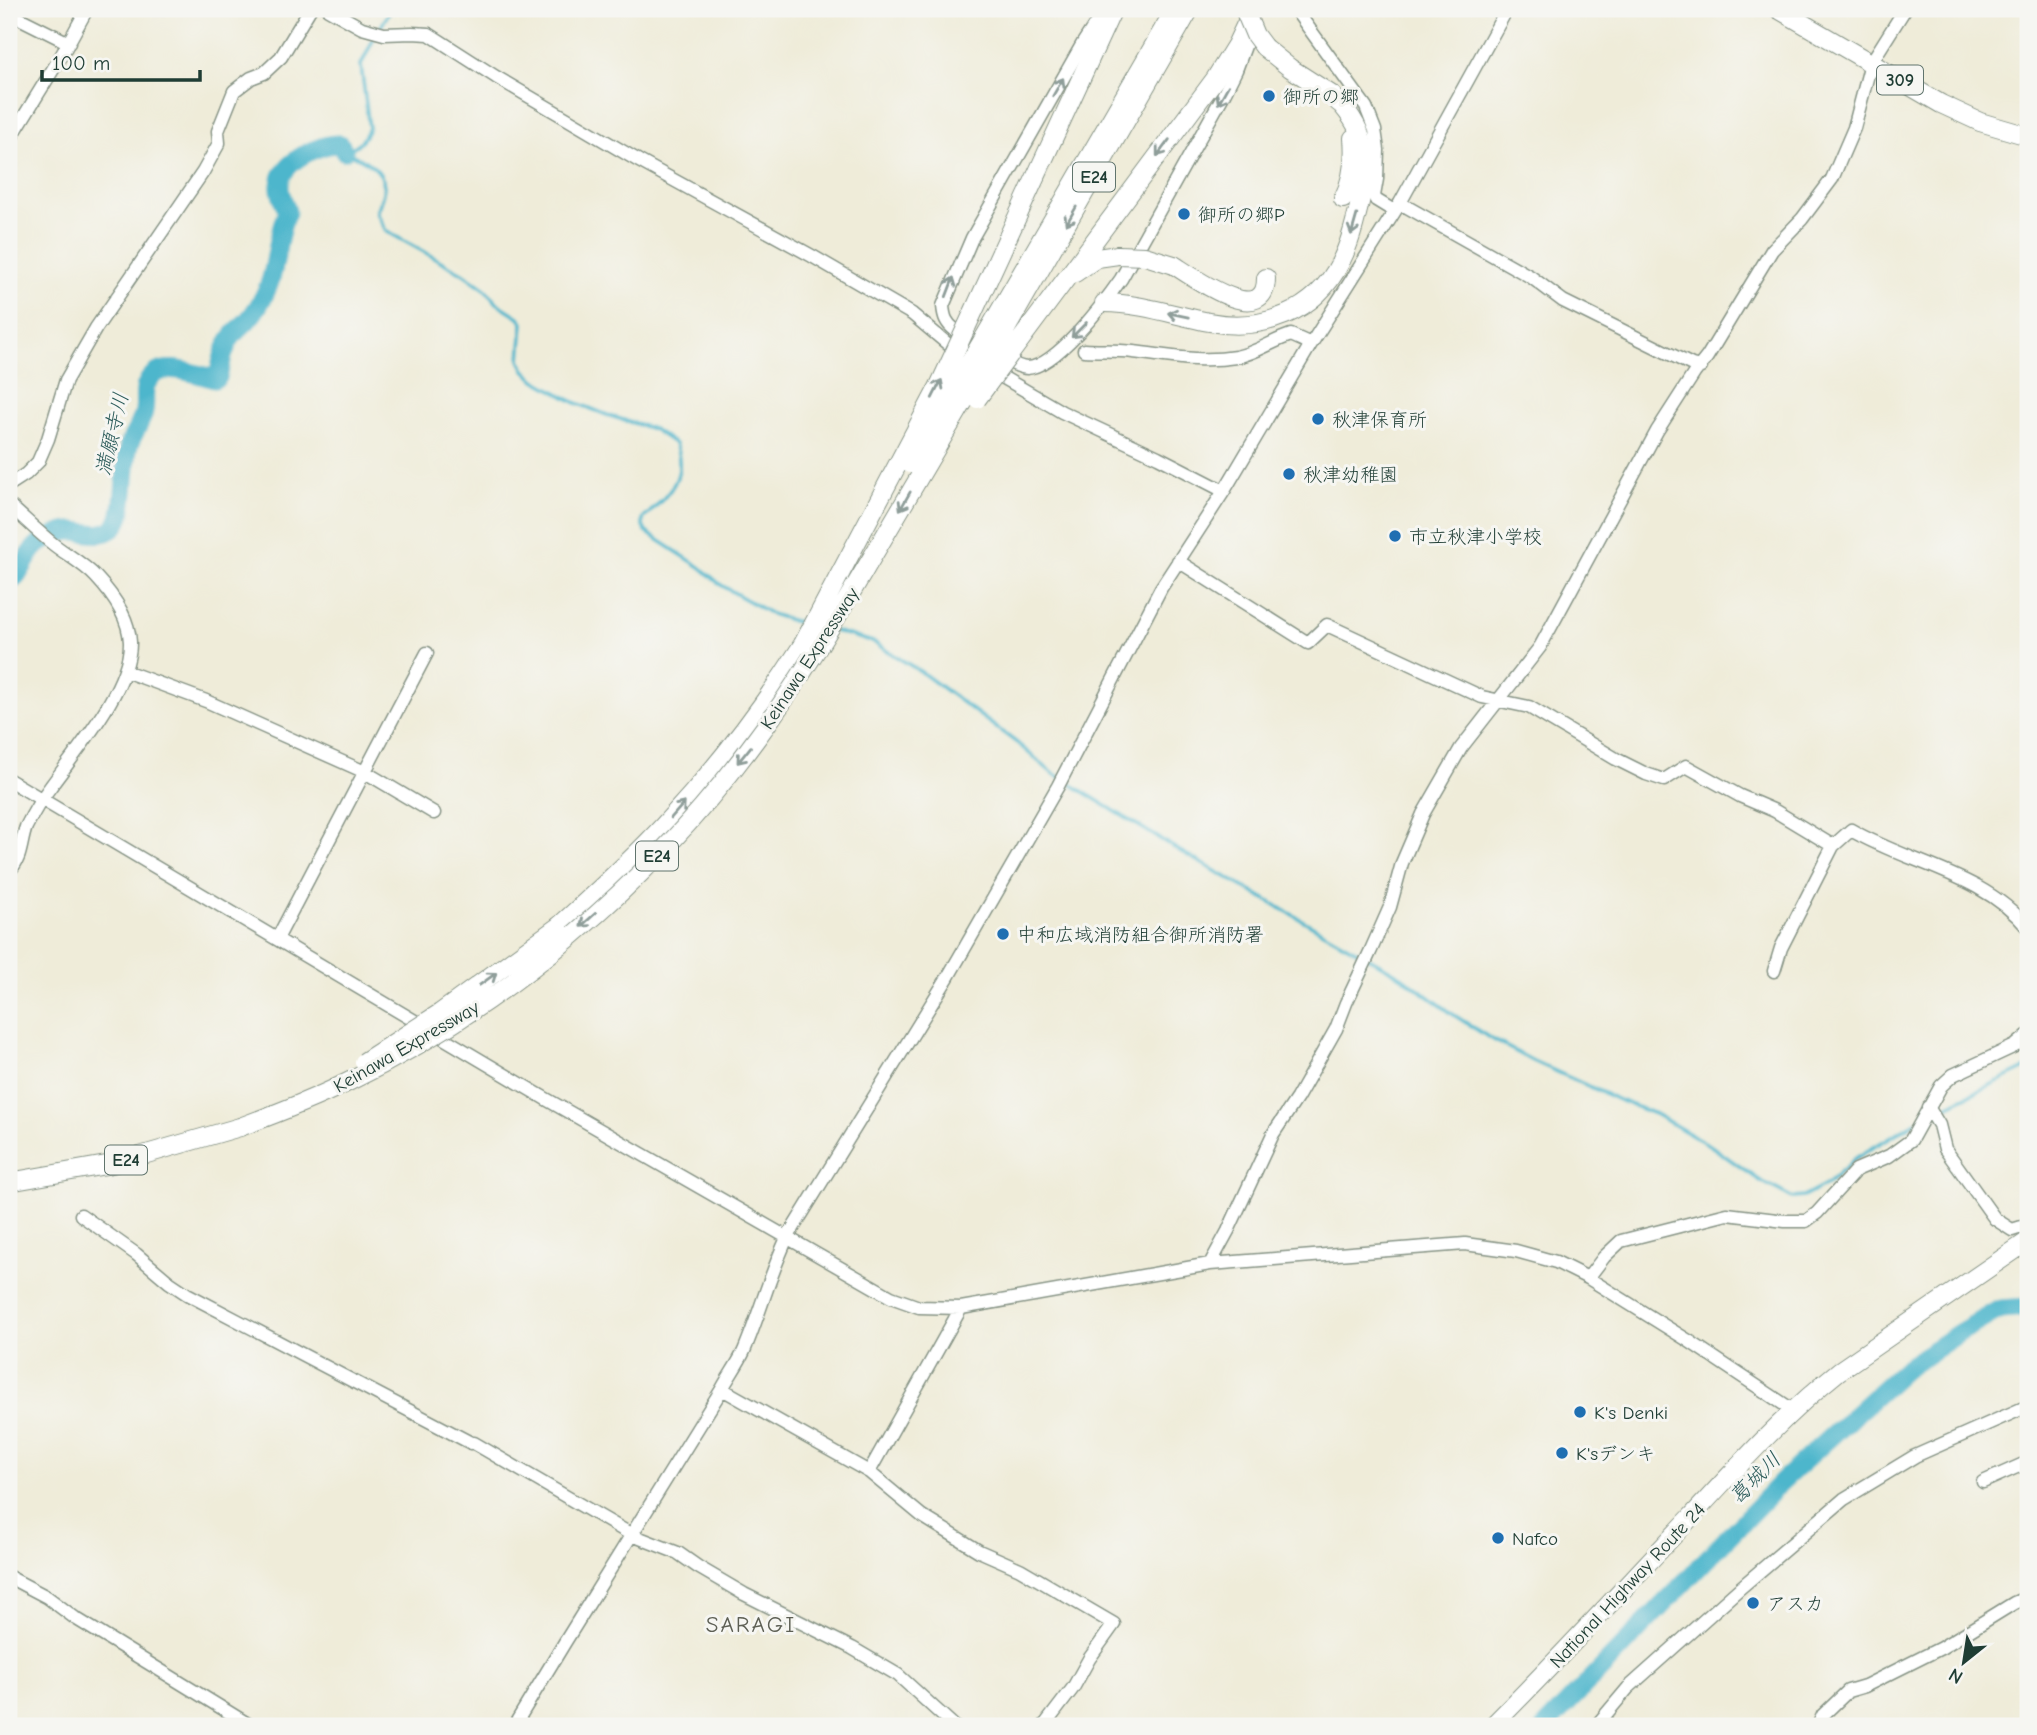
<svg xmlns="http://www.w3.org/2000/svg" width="2037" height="1735" font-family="'Comic Neue','Klee One',sans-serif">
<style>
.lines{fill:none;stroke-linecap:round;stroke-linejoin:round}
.stream{stroke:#4eb6cc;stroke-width:3.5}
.river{stroke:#4eb6cc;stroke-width:19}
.minor-casing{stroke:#879486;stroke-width:15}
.highway-casing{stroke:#879486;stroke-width:20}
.minor{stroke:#fff;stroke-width:12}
.highway{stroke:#fff;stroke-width:18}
.highway-bridge-casing{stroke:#879486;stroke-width:20;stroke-linecap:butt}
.highway-bridge{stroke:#fff;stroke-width:18}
.oneway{stroke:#8f9e9a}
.poi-dot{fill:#1f6fb2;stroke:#f6f6f2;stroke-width:2.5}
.labels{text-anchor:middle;stroke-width:6;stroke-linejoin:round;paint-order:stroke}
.shield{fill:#f6f6f2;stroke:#60746d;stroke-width:2}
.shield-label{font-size:18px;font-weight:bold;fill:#1f3d34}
.poi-label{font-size:19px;fill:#1f3d34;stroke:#f6f6f2;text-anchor:start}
.street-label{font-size:19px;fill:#1f3d34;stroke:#f6f6f2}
.water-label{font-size:21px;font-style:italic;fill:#2b5b5a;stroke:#f6f6f2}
.quarter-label{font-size:23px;letter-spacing:2px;fill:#5e6055;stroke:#f6f6f2}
</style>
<rect width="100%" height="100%" fill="#f6f6f2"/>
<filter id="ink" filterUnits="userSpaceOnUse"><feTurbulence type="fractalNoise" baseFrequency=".0143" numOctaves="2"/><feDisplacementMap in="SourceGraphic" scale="14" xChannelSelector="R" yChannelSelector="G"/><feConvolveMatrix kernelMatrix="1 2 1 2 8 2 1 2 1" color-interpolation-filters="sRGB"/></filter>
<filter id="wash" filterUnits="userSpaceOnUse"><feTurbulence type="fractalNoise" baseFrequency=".00686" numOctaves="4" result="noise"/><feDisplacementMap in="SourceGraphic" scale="28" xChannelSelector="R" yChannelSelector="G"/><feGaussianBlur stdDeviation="1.57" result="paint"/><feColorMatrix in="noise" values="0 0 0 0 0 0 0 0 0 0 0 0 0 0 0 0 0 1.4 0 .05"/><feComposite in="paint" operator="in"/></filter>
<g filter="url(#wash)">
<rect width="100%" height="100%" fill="#efecd9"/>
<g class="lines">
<path class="stream" d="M379 30 391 9
M346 150C358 147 364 139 369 128L361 65 375 36
M344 151C359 158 383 166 384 186 384 194 379 205 377 213L386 231 464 274 485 289 497 303 519 317 523 323 520 360 525 370 535 380 574 402 607 415 653 429 675 444C677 449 679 455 679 461 682 485 658 504 643 519V526L646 532 700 567 721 585 771 614 806 625
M834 631 873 642 921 672 1017 743 1051 772 1178 850 1401 976 1454 1015 1488 1037 1533 1061 1621 1101 1655 1114 1711 1146 1759 1180 1793 1198 1803 1197 1826 1185 1841 1171H1843L1854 1159 1915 1122
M1934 1112 2028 1067"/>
<path class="river" d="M9 582C25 573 26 551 42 542 51 537 62 531 72 531 88 531 104 540 117 524 126 512 124 464 129 445 133 433 142 423 144 411 146 402 143 393 146 385 157 358 194 373 214 379L218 377C221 364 223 351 230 340 234 332 242 327 248 320 257 310 263 299 268 287 278 263 276 236 287 212 285 203 279 194 280 185 281 162 319 143 340 144L344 151
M1546 1726 1781 1482 1905 1369 1959 1333 2000 1309 2028 1307"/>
</g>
</g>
<g filter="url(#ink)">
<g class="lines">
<defs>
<path id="minor" d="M328 9 362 28 384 34 412 33 429 34 496 77 639 161 812 256 912 314 949 345 961 352
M1105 9 1083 43 972 238 943 306C944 317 946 323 955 330 970 339 1013 368 1027 368 1056 367 1105 302 1121 279L1224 94 1236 70 1251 30
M1295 9 1366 107 1375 130 1378 150 1377 179 1374 196 1376 200 1394 211
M9 13 69 43
M9 141 60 58 87 9
M1400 203 1531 277 1563 301 1692 365 1701 367
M1084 350C1100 351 1117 350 1133 352 1170 356 1199 363 1236 357 1257 353 1272 341 1291 335L1311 344
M992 371 1062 412 1158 457 1224 491
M9 485 26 474 38 462 48 439 66 380 96 328 203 172 219 143 218 131 234 91 251 78 264 73 281 57 310 9
M9 505C24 518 38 532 53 544 67 555 84 564 96 577 112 594 129 617 130 642 131 687 77 750 51 786 41 799 33 813 26 827 20 843 22 859 9 871
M1178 561 1308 643 1327 625 1482 697 1529 707 1616 759 1646 774 1664 780 1686 766 1740 796 1775 811 1833 846
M125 671 206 701 365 772 434 813
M9 780 546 1099 891 1297 919 1307 961 1308 1210 1264 1465 1244 1516 1251 1556 1262 1588 1278 1689 1341 1794 1411
M277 939 427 653
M1774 971 1781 948 1833 846 1851 830C1909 864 1984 874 2028 928
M1928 1107 1939 1125 1945 1149 1995 1219 2012 1230 2028 1225
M81 1215 136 1254 169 1282 187 1294 471 1443H474L632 1535 678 1553 698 1567 744 1594 852 1648 898 1675 954 1726
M1210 1264 1228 1231 1273 1134 1297 1098 1336 1029 1346 1003 1371 950 1390 907 1402 863 1423 814 1461 748 1540 647 1657 431 1695 372 1707 357 1772 250 1802 219 1832 179 1854 128 1871 63 1905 9
M1588 1278 1604 1257 1621 1241 1727 1214 1785 1221H1806L1817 1213 1856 1170 1889 1156 1911 1140 1941 1086 1953 1075 2015 1046 2028 1035
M722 1389 869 1472 922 1516 979 1551 1020 1569 1114 1624 1089 1659 1073 1688 1044 1726
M869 1472 961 1308
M1983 1482 2028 1462
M9 1577 47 1597 75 1618 251 1726
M514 1726 565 1642 722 1389C729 1376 738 1364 744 1351 760 1313 770 1274 787 1238L948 977 1058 786 1161 588 1224 491 1311 344 1400 203 1507 9
M1596 1726 1628 1688 1739 1589 1844 1499 1915 1456 2028 1406
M1818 1726 1823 1715 1848 1691 1865 1686 1941 1648 2014 1603 2028 1597"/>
<path id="highway" d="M1778 9 1941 104 1980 122 2028 136
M1264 47 1290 68 1332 95 1339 103
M1343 199C1352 181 1355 159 1353 138
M1174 265C1193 277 1266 330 1266 278
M1075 273 1097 258 1118 255
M1104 303C1139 303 1174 315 1209 322 1262 332 1315 313 1340 263 1350 244 1355 222 1360 202 1371 157 1366 127 1332 95
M966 328 1113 9
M984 338 1175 9
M997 345 1190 9
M1010 354 1215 79 1236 45 1253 9
M559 926C594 894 630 862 663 826 715 770 762 709 803 644
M9 1182 112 1164 240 1127
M1492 1726C1560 1658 1625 1587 1691 1517 1738 1466 1785 1414 1839 1371L2028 1241"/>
</defs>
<use href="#minor" class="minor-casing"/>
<use href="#highway" class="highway-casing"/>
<use href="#minor" class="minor"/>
<use href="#highway" class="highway"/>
<defs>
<path id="highway-bridge" d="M1244 9 1255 35 1264 47
M1118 255 1145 256 1174 265
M977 399 1010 354
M910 464 984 338
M803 644 939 386 966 328
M364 1062 440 1013 559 926
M240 1127C275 1114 310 1101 344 1084 505 1007 652 882 757 738 802 678 839 613 877 549 917 481 957 413 997 345"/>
</defs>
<use href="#highway-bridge" class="highway-bridge-casing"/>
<use href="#highway-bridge" class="highway-bridge"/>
</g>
<defs><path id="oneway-shaft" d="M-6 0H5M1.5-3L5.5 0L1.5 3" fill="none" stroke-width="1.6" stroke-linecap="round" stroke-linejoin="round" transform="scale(1.75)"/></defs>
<g class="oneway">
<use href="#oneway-shaft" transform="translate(1058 87) rotate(-60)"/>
<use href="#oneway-shaft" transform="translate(1223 95) rotate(119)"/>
<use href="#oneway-shaft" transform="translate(1163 148) rotate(127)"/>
<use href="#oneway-shaft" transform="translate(1071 216) rotate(120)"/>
<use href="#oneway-shaft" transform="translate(1354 225) rotate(106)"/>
<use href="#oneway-shaft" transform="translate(950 287) rotate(-69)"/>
<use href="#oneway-shaft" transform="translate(1178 315) rotate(-168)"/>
<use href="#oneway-shaft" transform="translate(1079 330) rotate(135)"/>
<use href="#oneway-shaft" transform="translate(937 389) rotate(-63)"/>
<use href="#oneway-shaft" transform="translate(905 501) rotate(120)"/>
<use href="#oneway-shaft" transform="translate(744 755) rotate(129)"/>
<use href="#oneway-shaft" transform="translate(678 810) rotate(-49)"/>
<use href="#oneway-shaft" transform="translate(588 920) rotate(138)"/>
<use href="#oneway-shaft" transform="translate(488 979) rotate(-36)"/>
</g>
</g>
<g class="poi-dot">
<circle cx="1269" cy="96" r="7"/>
<circle cx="1184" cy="214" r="7"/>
<circle cx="1318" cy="419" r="7"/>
<circle cx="1289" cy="474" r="7"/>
<circle cx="1395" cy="536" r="7"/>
<circle cx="1003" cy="934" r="7"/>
<circle cx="1580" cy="1412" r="7"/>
<circle cx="1562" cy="1453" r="7"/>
<circle cx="1498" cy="1538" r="7"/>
<circle cx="1753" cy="1603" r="7"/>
</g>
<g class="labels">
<g class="shield">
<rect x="1877" y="65.5" width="46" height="29" rx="5"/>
<rect x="1073" y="162.5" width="42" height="29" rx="5"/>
<rect x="636" y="841.5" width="42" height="29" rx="5"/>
<rect x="105" y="1145.5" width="42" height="29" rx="5"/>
</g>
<g class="shield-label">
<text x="1900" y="86">309</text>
<text x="1094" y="183">E24</text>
<text x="657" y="862">E24</text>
<text x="126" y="1166">E24</text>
</g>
<g class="poi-label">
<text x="1283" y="103">御所の郷</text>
<text x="1198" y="221">御所の郷P</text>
<text x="1332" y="426">秋津保育所</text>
<text x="1303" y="481">秋津幼稚園</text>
<text x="1409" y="543">市立秋津小学校</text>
<text x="1017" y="941">中和広域消防組合御所消防署</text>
<text x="1594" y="1419">K's Denki</text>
<text x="1576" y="1460">K'sデンキ</text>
<text x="1512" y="1545">Nafco</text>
<text x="1767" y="1610">アスカ</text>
</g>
<g class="street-label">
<text transform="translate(809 658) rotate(-57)" y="7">Keinawa Expressway</text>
<text transform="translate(406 1046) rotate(-30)" y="7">Keinawa Expressway</text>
<text transform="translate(1627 1585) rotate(-47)" y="7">National Highway Route 24</text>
</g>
<g class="water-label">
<text transform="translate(112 434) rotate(-77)" y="7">満願寺川</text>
<text transform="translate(1755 1478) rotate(-45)" y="7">葛城川</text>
</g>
<g class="quarter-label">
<text x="751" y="1632">SARAGI</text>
</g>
</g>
<rect width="2037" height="1735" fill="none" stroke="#f6f6f2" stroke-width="35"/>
<g transform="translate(1964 1662) rotate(210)" stroke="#f6f6f2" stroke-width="5" paint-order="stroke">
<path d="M0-5L12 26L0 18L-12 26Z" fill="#1f3d34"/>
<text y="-10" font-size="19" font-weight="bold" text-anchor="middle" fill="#1f3d34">N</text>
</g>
<path d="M42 70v10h158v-10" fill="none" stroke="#1f3d34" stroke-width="3.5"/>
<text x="52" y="70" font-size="21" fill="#1f3d34" stroke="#f6f6f2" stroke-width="5" paint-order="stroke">100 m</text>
</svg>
